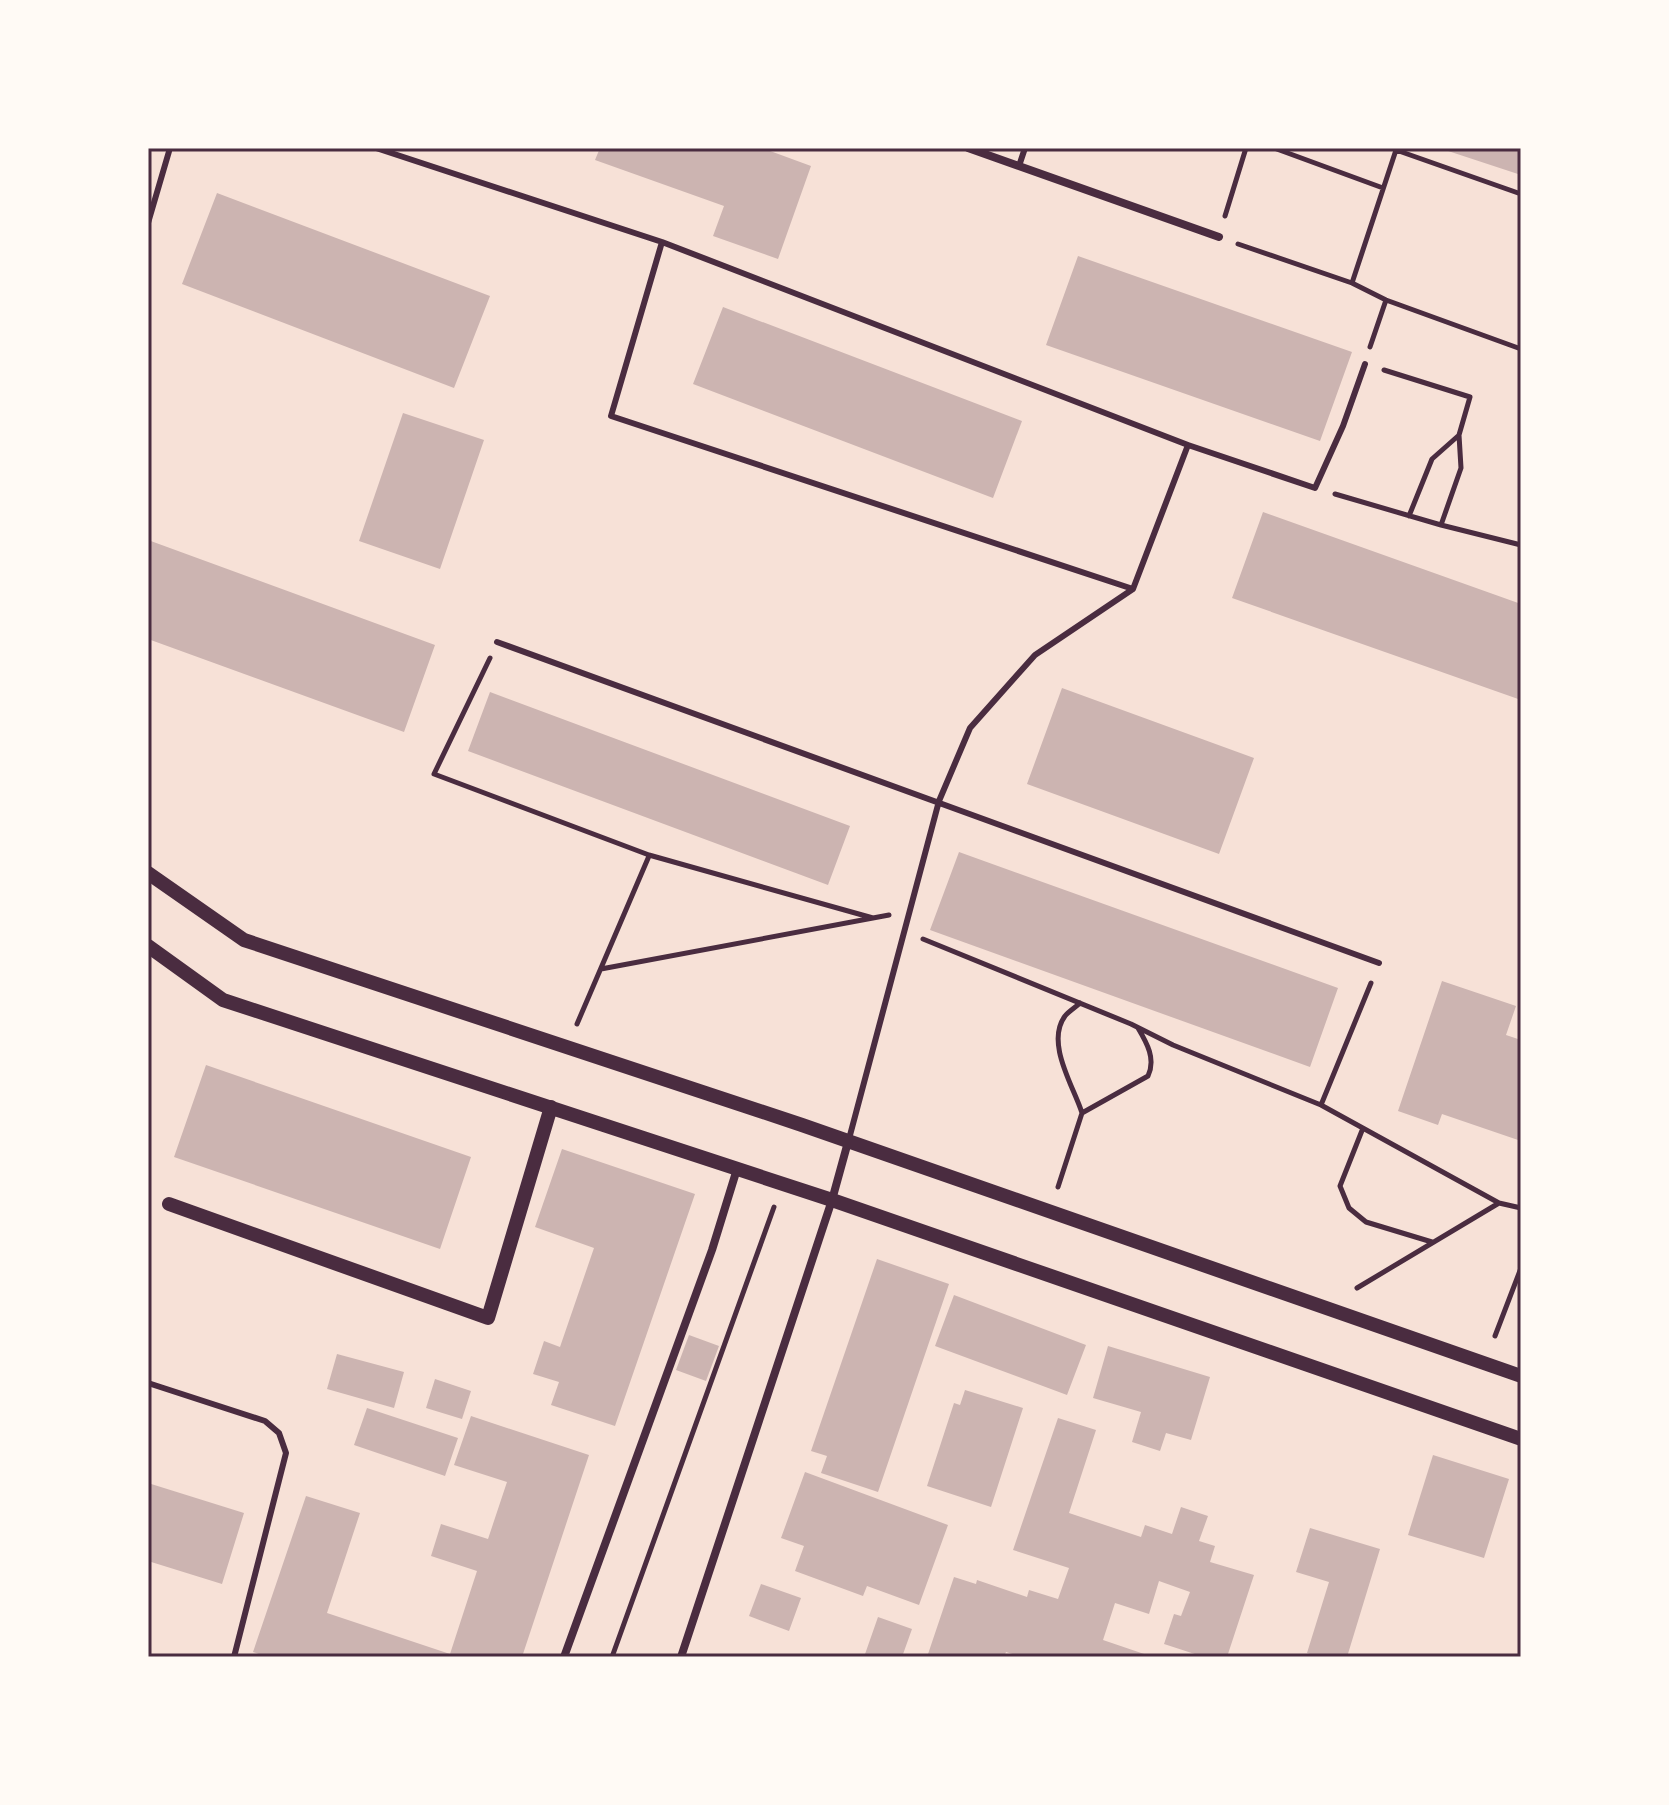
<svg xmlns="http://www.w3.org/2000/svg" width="1669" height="1805" font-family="'Alegreya Sans',sans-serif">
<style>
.building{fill:#ccb4b1}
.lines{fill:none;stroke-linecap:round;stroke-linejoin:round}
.path{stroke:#4a2c40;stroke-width:5}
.service{stroke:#4a2c40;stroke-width:6}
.minor{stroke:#4a2c40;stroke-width:8}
.tertiary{stroke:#4a2c40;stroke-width:14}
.neatline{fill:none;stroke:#4a2c40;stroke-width:3}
</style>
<rect width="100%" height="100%" fill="#f7e1d7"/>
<path class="building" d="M600 148H762L811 166 778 259 713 236 724 206 595 160Z
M1521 148V175L1442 149V148Z
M217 193 490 296 454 388 182 284Z
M1078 256 1352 352 1320 441 1046 345Z
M723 307 1022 421 993 498 693 384Z
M403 413 484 440 440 569 359 541Z
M1263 512 1521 604V700L1232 598Z
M148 540 435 645 404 732 148 639Z
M1062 688 1254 758 1219 854 1027 784Z
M490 692 850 826 828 885 468 751Z
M959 852 1338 988 1310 1067 930 930Z
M1442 981 1516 1006 1506 1035 1521 1040V1141L1442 1114 1438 1125 1398 1111Z
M206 1065 471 1157 440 1249 174 1157Z
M562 1149 695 1194 615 1426 551 1405 559 1382 533 1374 544 1341 560 1347 594 1248 535 1227Z
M877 1259 949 1284 878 1492 821 1473 827 1456 811 1451Z
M954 1295 1086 1345 1067 1395 935 1346Z
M689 1335 719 1346 706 1381 676 1370Z
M1108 1346 1210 1377 1191 1440 1166 1433 1160 1451 1132 1442 1141 1412 1093 1398Z
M337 1354 404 1372 394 1408 327 1389Z
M435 1379 471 1391 462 1419 426 1408Z
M965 1390 1023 1408 991 1507 927 1486 954 1403 960 1405Z
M367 1408 458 1438 445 1476 354 1445Z
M471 1416 589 1455 522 1657H267L253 1652 306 1496 360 1513 327 1613 450 1654 477 1571 431 1556 441 1524 488 1539 507 1482 454 1465Z
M1058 1418 1096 1430 1069 1513 1141 1537 1145 1525 1172 1534 1181 1507 1208 1516 1199 1541 1215 1546 1210 1562 1254 1575 1227 1657H1204L1164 1644 1174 1614 1181 1616 1190 1592 1159 1581 1149 1614 1115 1603 1103 1640 1153 1657H1022L1006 1652 1004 1657H927L954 1577 976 1584 977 1580 1027 1597 1029 1590 1058 1599 1069 1568 1013 1550Z
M1433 1455 1509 1479 1484 1558 1408 1535Z
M805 1472 948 1525 919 1605 867 1586 863 1596 795 1571 804 1546 781 1538Z
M148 1483 244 1513 222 1584 148 1561Z
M1310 1528 1380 1549 1347 1657H1319L1307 1653 1329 1582 1296 1572Z
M761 1584 801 1598 789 1631 749 1616Z
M878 1617 912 1629 902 1657H864Z"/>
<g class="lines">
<path class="path" d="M1274 148 1383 188
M1225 216 1246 148
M1238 244 1352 283 1386 300 1521 349
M1352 283 1396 150 1521 194
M1370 347 1386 300
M1335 494 1441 525 1461 468 1459 435 1470 397 1384 370
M1409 516 1432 459 1458 436
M1441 525 1521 545
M490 658 434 774 649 855 873 918
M923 939 1131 1024 1173 1045 1321 1105
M601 969 889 915
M1371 983 1321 1105 1499 1203
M1080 1003C1076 1007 1069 1011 1065 1016 1045 1043 1074 1087 1082 1113
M577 1024 649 856
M1363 1128 1340 1186 1349 1208 1366 1222 1432 1242
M1058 1187 1082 1113 1148 1076C1156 1059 1147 1043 1138 1028
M1357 1288 1499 1203 1521 1208
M1495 1336 1521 1268
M612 1657 774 1207"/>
<path class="service" d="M376 148 662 242 611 416 1133 589
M1019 166 1025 148
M148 223 170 148
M662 242 1188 445
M497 642 1379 963
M849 1139 939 801 970 728 1035 655 1133 589 1188 445 1315 488 1343 426 1365 364
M148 1383 265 1421 279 1433 286 1453 234 1657"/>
<path class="minor" d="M968 148 1219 237
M564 1657 712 1250 737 1169
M681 1657 832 1200 848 1142"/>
<path class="tertiary" d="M148 873 244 940 802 1125 1521 1376
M148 946 223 1000 832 1200 1521 1439
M169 1204 488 1318 551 1107"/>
</g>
<rect width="1669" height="1805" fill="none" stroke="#fffaf5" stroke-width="300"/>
<rect x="150" y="150" width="1369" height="1505" class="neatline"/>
</svg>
